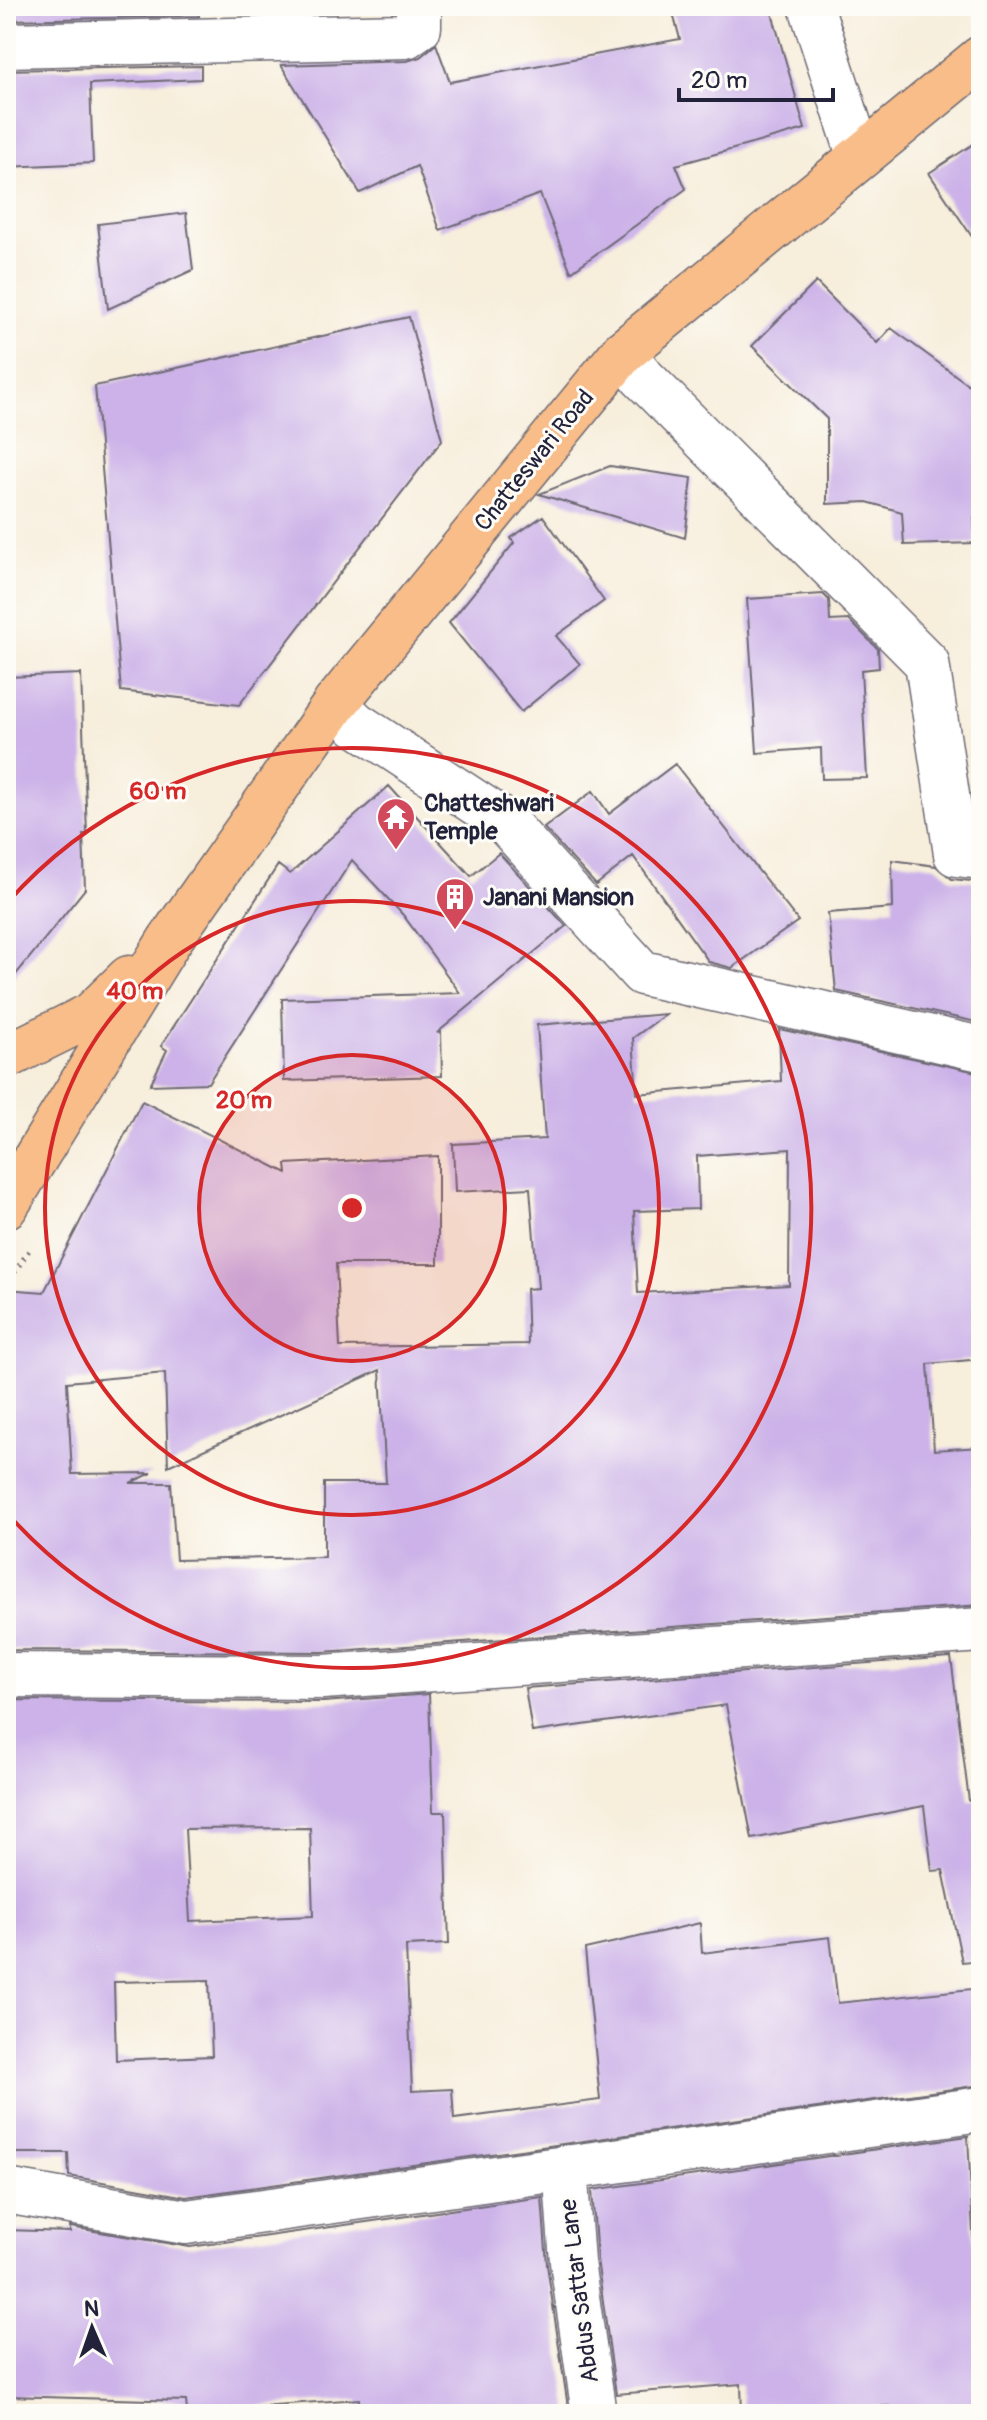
<svg xmlns="http://www.w3.org/2000/svg" width="987" height="2420" font-family="Pangolin,sans-serif">
<style>
.building{fill:#ccb2e8;fill-rule:evenodd}
.lines{fill:none;stroke-linecap:round;stroke-linejoin:round}
.minor-casing{stroke:#6d6973;stroke-width:47}
.major-casing{stroke:#6d6973;stroke-width:47}
.path{stroke:#6d6973;stroke-width:5;stroke-dasharray:2 6;stroke-linecap:butt}
.minor{stroke:#fff;stroke-width:44}
.major{stroke:#f8bd89;stroke-width:44}
.ring{fill:none;stroke:#d62828;stroke-width:4}
.labels{text-anchor:middle;stroke-width:6;stroke-linejoin:round;paint-order:stroke}
.street-label{font-size:24px;fill:#22223b;stroke:#fdfcf7}
.poi-label{font-size:24px;font-weight:bold;fill:#22223b;stroke:#fdfcf7;text-anchor:start}
.centre{fill:#d62828;stroke:#fdfcf7;stroke-width:4}
.ring-label{font-size:24px;text-anchor:middle;font-weight:bold;fill:#d62828;stroke:#fdfcf7;stroke-width:6;stroke-linejoin:round;paint-order:stroke}
</style>
<rect width="100%" height="100%" fill="#fdfcf7"/>
<filter id="ink" filterUnits="userSpaceOnUse"><feTurbulence type="fractalNoise" baseFrequency=".0125" numOctaves="2"/><feDisplacementMap in="SourceGraphic" scale="16" xChannelSelector="R" yChannelSelector="G"/><feConvolveMatrix kernelMatrix="1 2 1 2 8 2 1 2 1" color-interpolation-filters="sRGB"/></filter>
<filter id="wash" filterUnits="userSpaceOnUse"><feTurbulence type="fractalNoise" baseFrequency=".006" numOctaves="4" result="noise"/><feDisplacementMap in="SourceGraphic" scale="32" xChannelSelector="R" yChannelSelector="G"/><feGaussianBlur stdDeviation="1.8" result="paint"/><feColorMatrix in="noise" values="0 0 0 0 0 0 0 0 0 0 0 0 0 0 0 0 0 1.4 0 .05"/><feComposite in="paint" operator="in"/></filter>
<g filter="url(#wash)">
<rect width="100%" height="100%" fill="#f7eedc"/>
<g id="blocks">
<path class="building" d="M6 6H198L199 16 6 20Z
M671 6H770L805 129 676 165 686 189 571 272 540 194 440 230 417 166 360 193 281 65 407 61 420 57 436 44 450 82 680 39Z
M201 66V79L90 84 93 163 6 167V70Z
M981 139V250L929 173Z
M186 213 193 270 108 309 98 224Z
M816 282 877 343 891 328 981 394V518H974L975 543 904 545 902 512 867 502 827 504V419L752 346Z
M409 317 442 440 239 705 121 691 95 386Z
M610 466 692 478 685 538 539 494Z
M543 516 604 601 556 636 580 664 521 712 449 623 514 543 511 538Z
M823 594 829 600 830 621 849 620 878 649 879 668 861 670 867 778 822 779 821 748 757 753 747 599Z
M81 674 87 834H83L85 889 6 987V677Z
M675 764 798 921 732 968 709 962 633 856 596 885 544 828 593 791 609 814Z
M389 786 471 876 499 853 566 926 437 1033 441 1032 442 1076 284 1081 282 999 460 993 403 915 352 860 208 1083 150 1085 167 1050 161 1046 278 865 290 874Z
M892 860 936 866 952 879 981 882V1023L836 991 828 913 893 908Z
M666 1014 633 1038 637 1094 781 1081 779 1029 981 1073V1359L928 1364 934 1450 981 1447V1605L322 1652 6 1650V1534H10L7 1469H11L6 1289 44 1292 142 1101 287 1173 286 1164 438 1156V1264H336L340 1347 528 1344 526 1289 538 1288 530 1188 455 1192 453 1144 545 1139 537 1025ZM790 1149 789 1285 638 1293 634 1211 698 1209 697 1156ZM380 1370 386 1483H324V1557L176 1560 171 1483H130L152 1473 72 1474 67 1382 165 1373 168 1466Z
M951 1657 969 1801 977 1800 981 1835V1960L962 1962 943 1870 932 1871 924 1806 752 1839 726 1705 532 1732 525 1688Z
M429 1694 433 1812H445L449 1944 406 1946 412 2091 452 2089 454 2119 600 2100 585 1949 700 1923 702 1953 830 1937 838 2003 981 1988V2085L186 2197 69 2176 68 2153H6V1700L323 1702ZM310 1828 313 1916 190 1921 185 1829ZM209 1980 212 2056 116 2060 114 1982Z
M968 2136 975 2274H981V2414H889V2406L803 2409V2414H742L741 2384 616 2394 597 2259 592 2190Z
M542 2197 547 2265 569 2414H360L359 2399 187 2411 186 2401 6 2396V2230L70 2232V2227L190 2247Z"/>
</g>
</g>
<g filter="url(#ink)">
<use href="#blocks" fill-opacity="0" stroke="#6d6973" stroke-width="2"/>
<g class="lines">
<defs>
<path id="minor" d="M811 6 859 155
M6 45 406 36 419 27V6
M623 352 642 377 927 663 956 854 981 857
M335 704 356 724 505 822 642 973 981 1049
M6 1675 323 1677 981 1630
M565 2167 572 2262 594 2414
M6 2191 186 2222 981 2109"/>
<path id="major" d="M6 1057 91 1015 129 978
M6 1206 169 941 335 704 623 352 981 58"/>
</defs>
<use href="#minor" class="minor-casing"/>
<use href="#major" class="major-casing"/>
<path class="path" d="M6 1286 29 1250"/>
<use href="#minor" class="minor"/>
<use href="#major" class="major"/>
</g>
</g>
<circle cx="352" cy="1208" r="153" fill="#d62828" fill-opacity=".12"/>
<g class="ring">
<circle cx="352" cy="1208" r="153"/>
<circle cx="352" cy="1208" r="307"/>
<path d="M7 903A460 460 0 1 1 7 1513"/>
</g>
<defs>
<symbol id="temple-pin" viewBox="-11 -11 22 30"><path d="M0 17L-7.5 6A9.5 9.5 0 1 1 7.5 6Z" fill="#d1495b" stroke="#fdfcf7"/><path d="M0-6L5-2H3V0L6.5 2.5H4V6H1.5V3h-3V6H-4V2.5H-6.5L-3 0V-2H-5Z" fill="#fff"/></symbol>
<symbol id="building-pin" viewBox="-11 -11 22 30"><path d="M0 17L-7.5 6A9.5 9.5 0 1 1 7.5 6Z" fill="#d1495b" stroke="#fdfcf7"/><path d="M-4-6H4V6H1V3H-1V6H-4ZM-2.5-4.3h1.7v1.8h-1.7ZM.8-4.3h1.7v1.8H.8ZM-2.5-1h1.7V.8h-1.7ZM.8-1h1.7V.8H.8Z" fill="#fff"/></symbol>
</defs>
<g fill-rule="evenodd">
<use href="#temple-pin" x="374" y="795" width="44" height="60"/>
<use href="#building-pin" x="433" y="875" width="44" height="60"/>
</g>
<g class="labels">
<g class="street-label">
<text transform="translate(534 460) rotate(-51)" y="8">Chatteswari Road</text>
<text transform="translate(579 2291) rotate(-97)" y="8">Abdus Sattar Lane</text>
</g>
<g class="poi-label">
<text x="424" y="811">Chatteshwari<tspan x="424" dy="28">Temple</tspan></text>
<text x="483" y="905">Janani Mansion</text>
</g>
</g>
<circle cx="352" cy="1208" r="12" class="centre"/>
<g class="ring-label">
<text x="158" y="799">60 m</text>
<text x="135" y="999">40 m</text>
<text x="244" y="1108">20 m</text>
</g>
<rect width="987" height="2420" fill="none" stroke="#fdfcf7" stroke-width="32"/>
<g transform="translate(92 2328) rotate(358)" stroke="#fdfcf7" stroke-width="6" paint-order="stroke">
<path d="M0-6L14 30L0 20L-14 30Z" fill="#22223b"/>
<text y="-12" font-size="22" font-weight="bold" text-anchor="middle" fill="#22223b">N</text>
</g>
<path d="M679 88v12h154v-12" fill="none" stroke="#22223b" stroke-width="4"/>
<text x="691" y="88" font-size="24" fill="#22223b" stroke="#fdfcf7" stroke-width="6" paint-order="stroke">20 m</text>
</svg>
